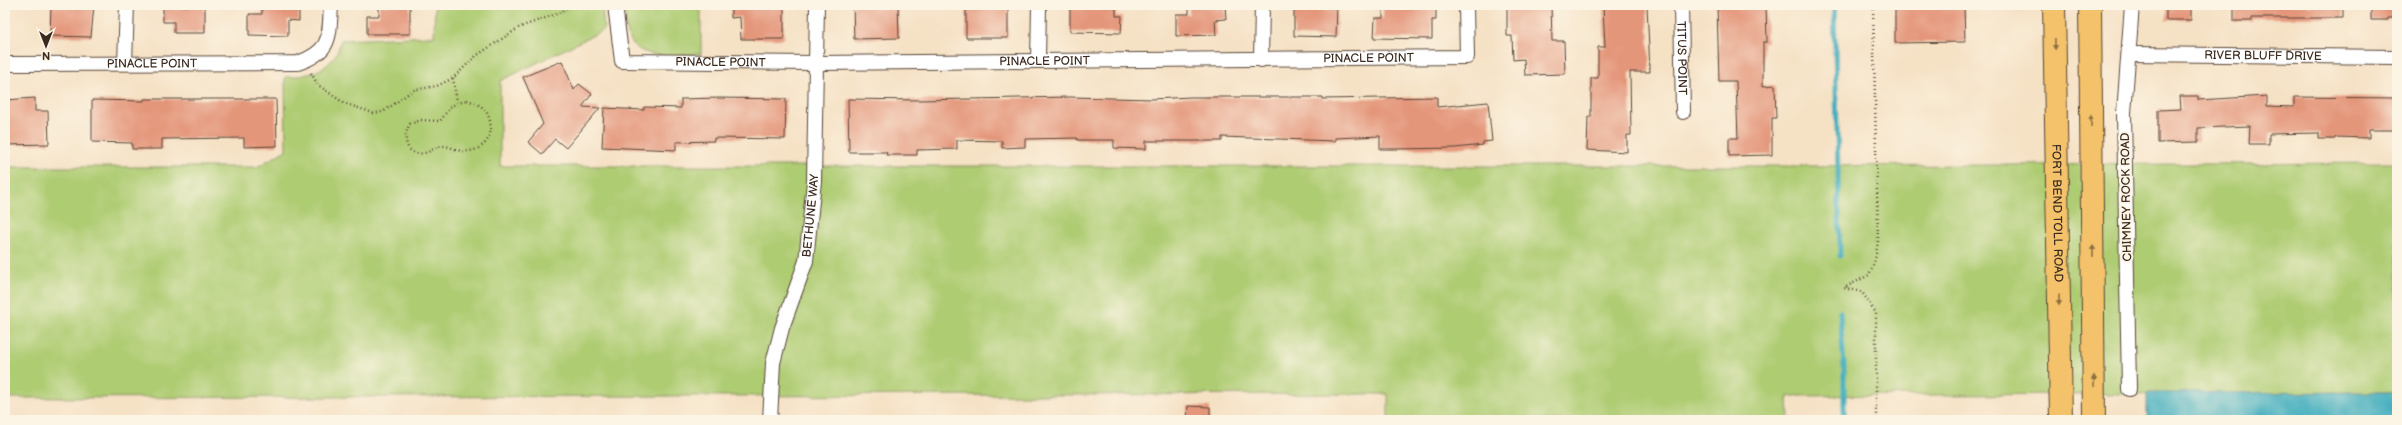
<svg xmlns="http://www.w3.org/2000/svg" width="2402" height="425" font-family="'Balsamiq Sans',sans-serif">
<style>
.green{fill:#aecc72;stroke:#747b48}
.water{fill:#40adbe;stroke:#3e6c6e}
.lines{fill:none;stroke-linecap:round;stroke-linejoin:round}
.stream{stroke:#40adbe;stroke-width:5}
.building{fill:#e4967a}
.minor-casing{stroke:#574537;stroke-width:16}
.motorway-casing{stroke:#574537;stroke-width:24}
.path{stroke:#574537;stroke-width:2.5;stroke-dasharray:1 3;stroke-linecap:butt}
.minor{stroke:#fff;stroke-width:14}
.motorway{stroke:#f3c26a;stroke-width:22}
.oneway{fill:#8e6e40}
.labels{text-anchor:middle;stroke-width:4;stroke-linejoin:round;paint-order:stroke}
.street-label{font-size:12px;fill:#3b2a1e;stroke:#fcf5e5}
</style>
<rect width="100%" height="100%" fill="#fcf5e5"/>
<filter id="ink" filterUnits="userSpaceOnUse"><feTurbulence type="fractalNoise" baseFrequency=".025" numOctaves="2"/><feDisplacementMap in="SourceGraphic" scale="8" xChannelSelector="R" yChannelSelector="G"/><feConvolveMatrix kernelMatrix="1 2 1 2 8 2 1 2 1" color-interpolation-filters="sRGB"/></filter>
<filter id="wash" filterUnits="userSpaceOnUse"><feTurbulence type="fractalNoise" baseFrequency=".012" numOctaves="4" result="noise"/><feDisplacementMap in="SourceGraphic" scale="16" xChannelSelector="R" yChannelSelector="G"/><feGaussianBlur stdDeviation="0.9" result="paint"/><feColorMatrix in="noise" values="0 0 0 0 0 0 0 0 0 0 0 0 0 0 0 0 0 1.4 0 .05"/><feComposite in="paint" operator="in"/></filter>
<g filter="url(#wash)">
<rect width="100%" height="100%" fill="#f5e1c4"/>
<path class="green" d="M435 5H602L604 30 500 81V166H1790L2397 163V392L1788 396 1789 420H1388V394L5 398V167H257L286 150 285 77C312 76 335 69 341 40L434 36Z
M624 5H701V54C681 54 643 62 631 41 625 31 626 17 624 5Z"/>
<path class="water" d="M2397 392V420H2147V393Z"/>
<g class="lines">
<path class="stream" d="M1834 5 1840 256
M1840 312 1844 366V420"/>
</g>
<g id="blocks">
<path class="building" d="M51 5H94L91 37 50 36Z
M262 5H299V21L288 20V36L249 35V14H262Z
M379 5H410V34H367V16H379Z
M731 5H784V39H741L740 17 731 18Z
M853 5H898L899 38 854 39Z
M966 5H1008V38H966Z
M1070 5H1116V16H1122L1121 33 1070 32Z
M1189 5H1225L1226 19 1215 20 1216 35 1176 36V14H1189Z
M1294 5H1337L1336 37 1294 36Z
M1383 5H1436V20H1432V39L1374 38 1375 18H1383Z
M1507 5H1551L1552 41H1564L1565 74 1525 75 1524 59 1513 60 1512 36H1507Z
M1603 5H1647L1650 72H1630L1631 135H1627V152L1587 150 1588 117H1591V78H1598V47H1605Z
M1717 5H1766L1767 42H1763V86L1775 85 1776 118H1772V155L1729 156V138H1738L1736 81H1719Z
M1895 5H1964L1965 42 1895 43Z
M2166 5H2191V20H2166Z
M2234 5H2343V18H2252V21H2234Z
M2371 5H2397V18H2388V20H2371Z
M163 6H205V33H174V22H163Z
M562 61 574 90 579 84 592 94 582 107 600 108 566 148 555 139 542 154 528 142 543 124 523 77Z
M2180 96H2198V100L2267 96V106L2294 107V97L2397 98V130H2369V138L2335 137V139H2319V133L2269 134V144H2249L2250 126 2198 128V142L2158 143V110L2181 109Z
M1070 97 1152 99 1191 97H1323V99L1437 97V107L1488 102 1492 141 1483 142V145L1455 148 1396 149H1380V136L1335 138V141L1222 137V141H1146V149L1114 148V140H1077V138L1025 139V147L1002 148V141L957 140V149L917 150V155H886L887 152H849L848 99 919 100Z
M35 98V111H48L49 144 5 145V100Z
M720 98 786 99 785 139 714 138V141L676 142V150L602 147 604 108 644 110V107L681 108V99Z
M144 99H276L277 146 244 147V138L162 139V149H132V143L92 142V100L144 101Z
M1188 406 1210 407V420H1187Z"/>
</g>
</g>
<g filter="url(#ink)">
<use href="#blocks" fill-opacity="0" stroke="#574537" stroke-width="1"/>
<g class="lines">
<defs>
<g id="minor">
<path id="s1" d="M615 5 622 61 818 63 1467 57 1466 5"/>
<path id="s2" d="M1681 5 1683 112"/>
<path id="s3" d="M2129 54 2397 57"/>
<path d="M1261 60 1262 5"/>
<path d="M1038 61 1039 5"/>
<path d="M125 63 127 5"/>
<path id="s4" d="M5 64 298 63C332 51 329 37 331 5"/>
<path d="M2129 389 2124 113 2132 5"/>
<path id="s5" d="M770 420 773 363 782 328 806 261 814 181 817 5"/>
</g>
<g id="motorway">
<path id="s6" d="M2054 5 2061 420"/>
<path d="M2090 5 2094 420"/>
</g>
</defs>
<use href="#minor" class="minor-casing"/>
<use href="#motorway" class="motorway-casing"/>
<path class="path" d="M1873 5 1878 241 1875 260 1869 275 1844 288 1862 292 1876 313V420
M311 73 318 85 344 103 373 113 383 112 413 90 437 86 453 78 476 56 520 27 562 12 570 5
M453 78 457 102
M467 100C478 103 488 109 490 121 494 140 480 153 462 151 455 150 448 145 441 146 435 147 430 152 424 153 405 157 402 136 410 124L421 120 440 121 451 106Z"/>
<use href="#minor" class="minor"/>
<use href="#motorway" class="motorway"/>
</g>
<defs><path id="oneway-solid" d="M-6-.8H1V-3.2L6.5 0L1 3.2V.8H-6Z"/></defs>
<g class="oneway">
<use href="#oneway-solid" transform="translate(2055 44) rotate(89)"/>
<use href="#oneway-solid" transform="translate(2091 121) rotate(-91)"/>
<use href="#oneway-solid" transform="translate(2093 251) rotate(-91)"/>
<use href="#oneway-solid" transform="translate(2059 300) rotate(89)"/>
<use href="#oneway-solid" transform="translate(2094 381) rotate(-91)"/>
</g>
</g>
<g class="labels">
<g class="street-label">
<text dy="4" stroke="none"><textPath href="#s3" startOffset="134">RIVER BLUFF DRIVE</textPath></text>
<text dy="4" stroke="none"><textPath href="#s2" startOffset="53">TITUS POINT</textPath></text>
<text dy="4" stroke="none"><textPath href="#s1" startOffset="803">PINACLE POINT</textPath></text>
<text dy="4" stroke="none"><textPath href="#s1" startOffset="479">PINACLE POINT</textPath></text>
<text dy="4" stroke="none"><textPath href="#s1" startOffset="155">PINACLE POINT</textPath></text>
<text dy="4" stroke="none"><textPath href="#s4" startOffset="147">PINACLE POINT</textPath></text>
<text transform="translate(2126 197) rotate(-91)" y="4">CHIMNEY ROCK ROAD</text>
<text dy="4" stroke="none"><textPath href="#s6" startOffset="208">FORT BEND TOLL ROAD</textPath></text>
<text dy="4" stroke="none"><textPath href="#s5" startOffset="210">BETHUNE WAY</textPath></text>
</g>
</g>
<rect width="2402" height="425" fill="none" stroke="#fcf5e5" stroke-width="20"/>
<g transform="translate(46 46) rotate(180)" stroke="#fcf5e5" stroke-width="3" paint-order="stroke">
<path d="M0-3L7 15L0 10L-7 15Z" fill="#3b2a1e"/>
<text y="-6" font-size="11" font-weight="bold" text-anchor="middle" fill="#3b2a1e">N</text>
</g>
</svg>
